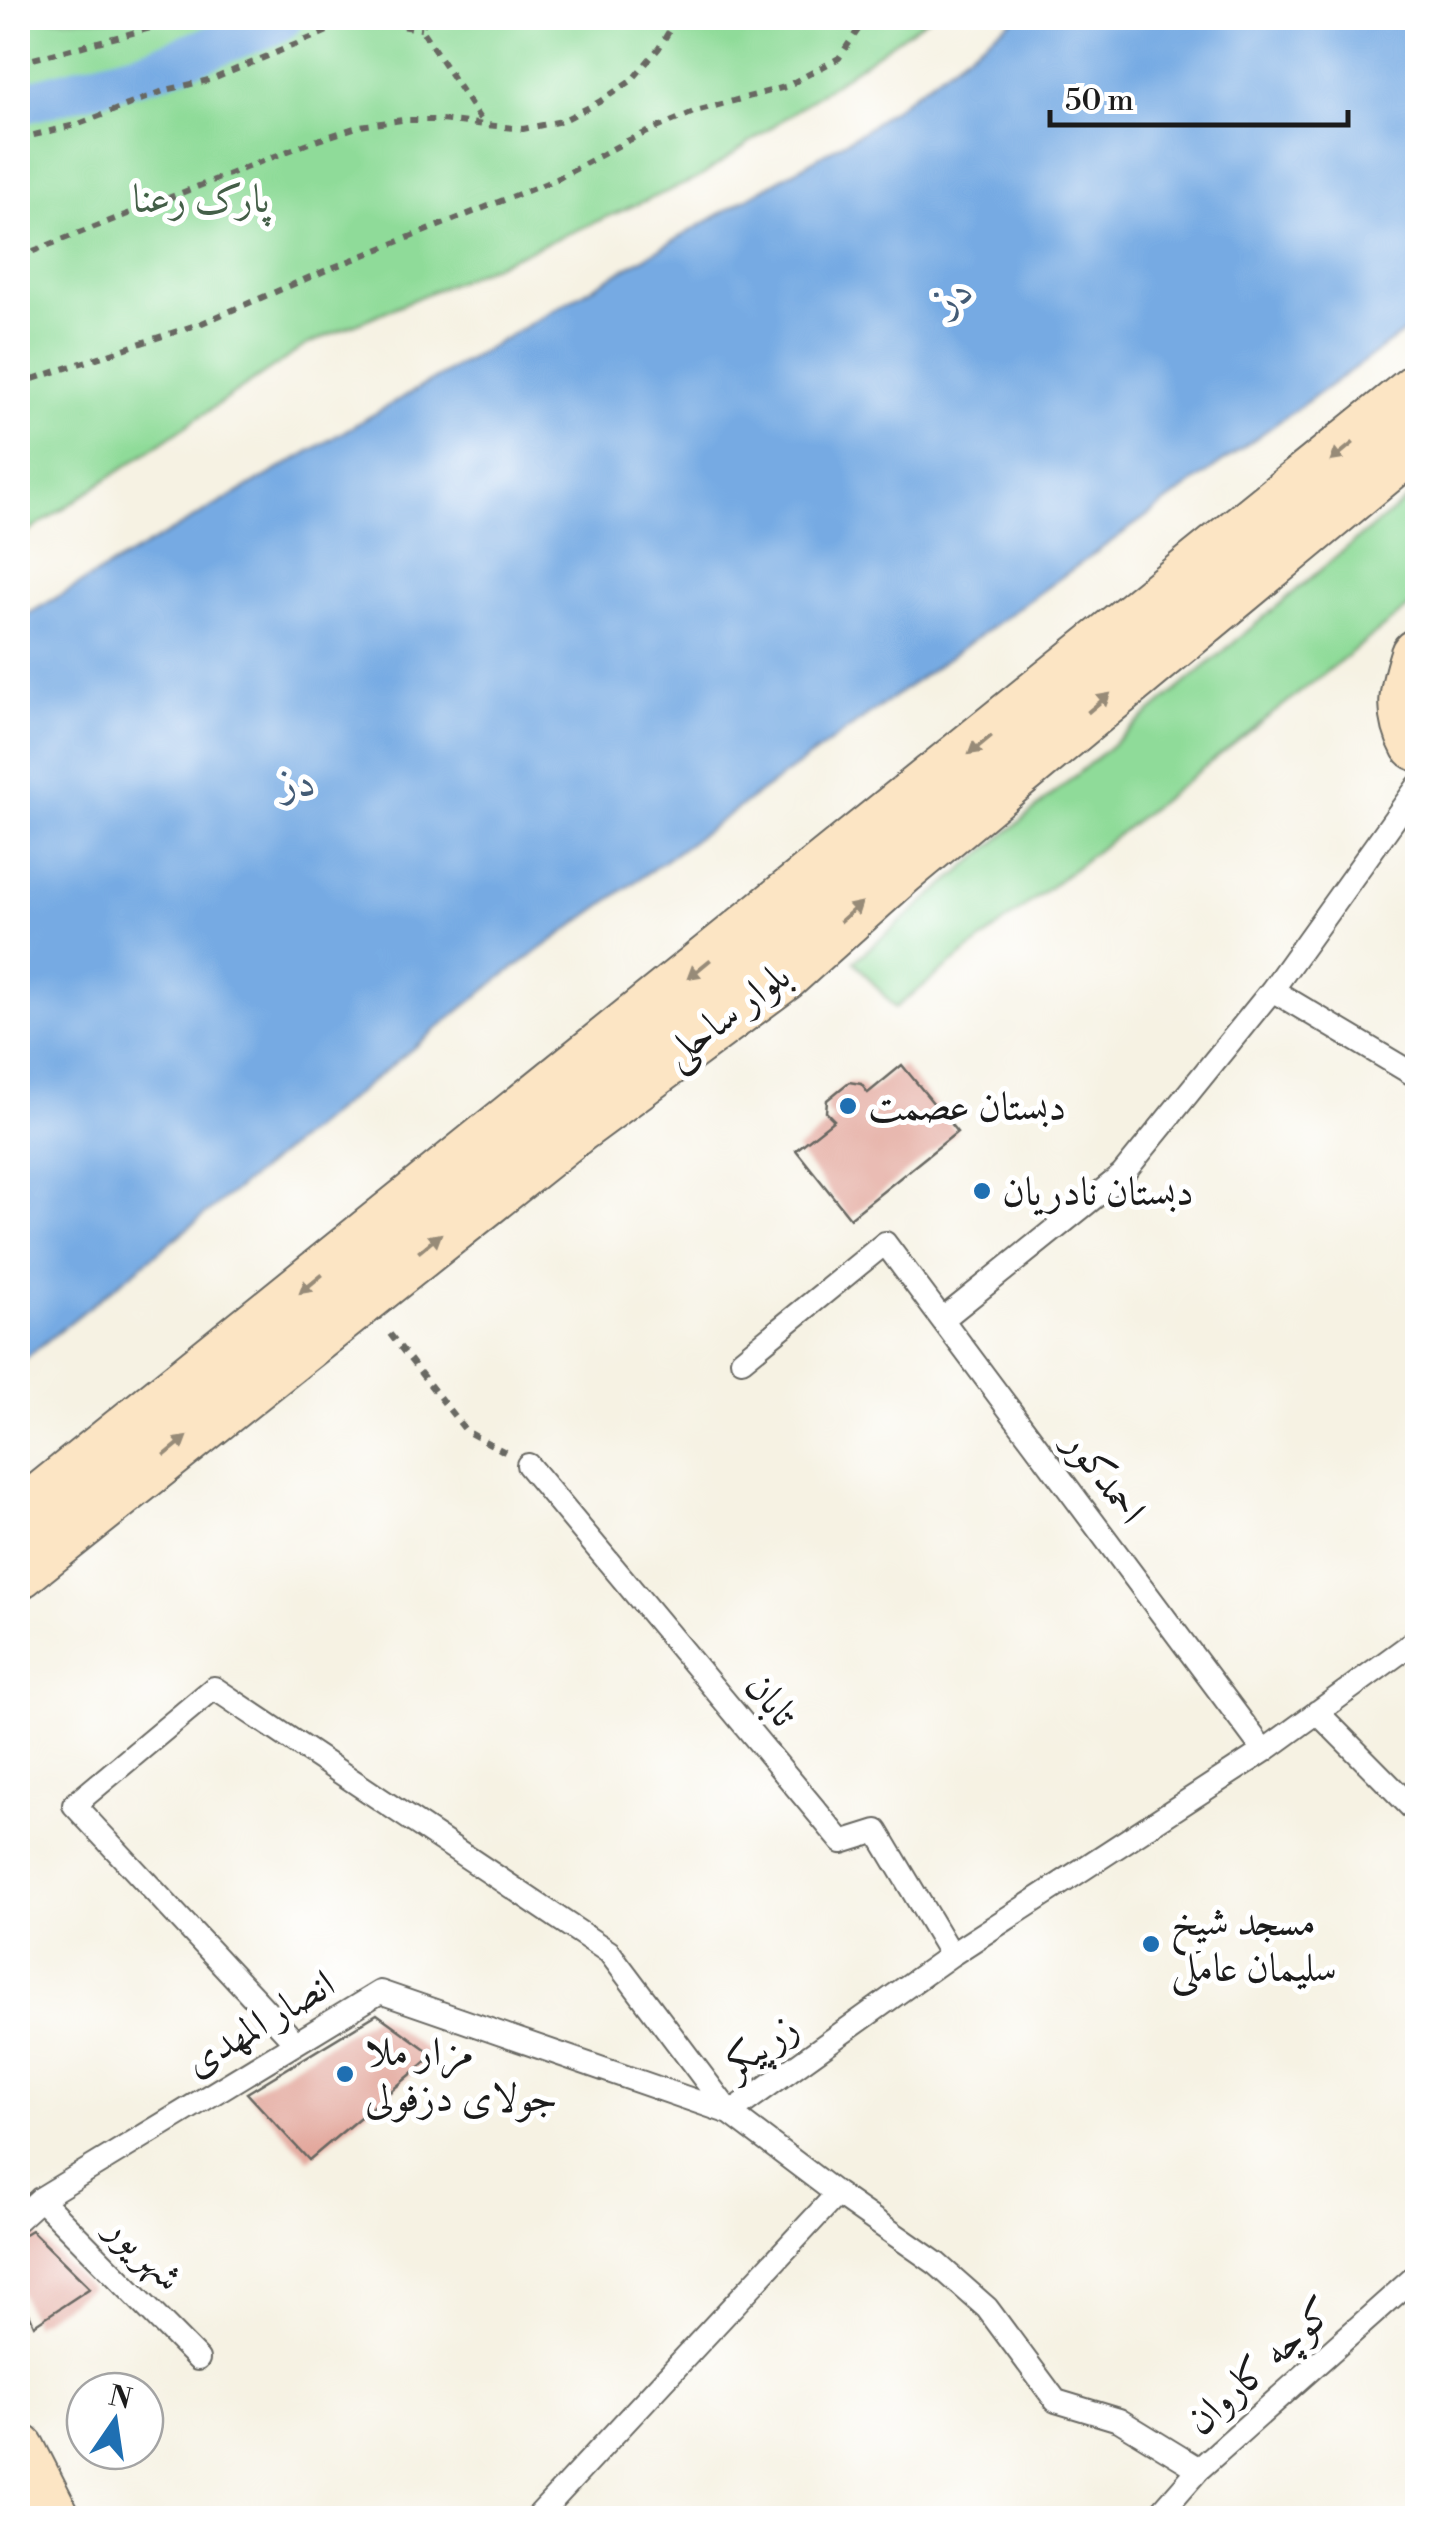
<svg xmlns="http://www.w3.org/2000/svg" width="1435" height="2536" font-family="'Libre Bodoni',Amiri,serif">
<style>
.green{fill:#8fdb99;stroke:#567c5a;stroke-width:2.5}
.water{fill:#76aae3;stroke:#496380;stroke-width:2.5}
.lines{fill:none;stroke-linecap:round;stroke-linejoin:round}
.canal{stroke:#76aae3;stroke-width:42}
.building{fill:#e3a89d}
.lane-casing{stroke:#686762;stroke-width:26}
.secondary-casing{stroke:#686762;stroke-width:59}
.path{stroke:#686762;stroke-width:6;stroke-dasharray:8 8;stroke-linecap:butt}
.lane{stroke:#fff;stroke-width:22}
.secondary{stroke:#fce5c4;stroke-width:55}
.oneway{fill:#978b78}
.poi-dot{fill:#1f6fb2;stroke:#fff;stroke-width:4}
.labels{text-anchor:middle;stroke-width:10;stroke-linejoin:round;paint-order:stroke}
.park-label{font-size:40px;fill:#445f48;stroke:#fff}
.street-label{font-size:40px;fill:#1c1c1c;stroke:#fff}
.poi-label{font-size:40px;fill:#1c1c1c;stroke:#fff;text-anchor:start}
.water-label{font-size:42px;font-style:italic;fill:#445c76;stroke:#fff}
</style>
<rect width="100%" height="100%" fill="#fff"/>
<filter id="ink" filterUnits="userSpaceOnUse"><feTurbulence type="fractalNoise" baseFrequency=".01" numOctaves="2"/><feDisplacementMap in="SourceGraphic" scale="20" xChannelSelector="R" yChannelSelector="G"/><feConvolveMatrix kernelMatrix="1 2 1 2 8 2 1 2 1" color-interpolation-filters="sRGB"/></filter>
<filter id="wash" filterUnits="userSpaceOnUse"><feTurbulence type="fractalNoise" baseFrequency=".0048" numOctaves="4" result="noise"/><feDisplacementMap in="SourceGraphic" scale="40" xChannelSelector="R" yChannelSelector="G"/><feGaussianBlur stdDeviation="2.25" result="paint"/><feColorMatrix in="noise" values="0 0 0 0 0 0 0 0 0 0 0 0 0 0 0 0 0 1.4 0 .05"/><feComposite in="paint" operator="in"/></filter>
<g filter="url(#wash)">
<rect width="100%" height="100%" fill="#f6f2e3"/>
<path class="green" d="M18 18H928L699 178 306 345 18 539Z
M1417 492V601L895 1008 854 961 1355 541Z"/>
<path class="water" d="M1015 18H1417V323L503 976 18 1364V620L865 130Z"/>
<g class="lines">
<path class="canal" d="M18 104 155 68 270 25 282 18"/>
</g>
<g id="blocks">
<path class="building" d="M902 1065 957 1132 850 1218 796 1150 834 1120 826 1112 827 1100 849 1082 861 1084 868 1093Z
M377 2014 434 2055 309 2160 247 2093Z
M31 2230 90 2288 34 2325 18 2287V2238Z"/>
</g>
</g>
<g filter="url(#ink)">
<use href="#blocks" fill-opacity="0" stroke="#686762" stroke-width="2.5"/>
<g class="lines">
<defs>
<path id="lane" d="M1272 990 1418 1077
M943 1319 1122 1175 1272 990 1418 786
M742 1360 885 1243 1264 1751
M528 1465 842 1842 877 1831 951 1955
M1317 1712 1418 1814
M296 2043 74 1805 214 1688 609 1952 730 2113
M837 2194 937 2264 987 2308 1056 2401 1119 2420 1199 2469
M40 2199 198 2359
M18 2219 40 2199 380 1992 730 2113
M536 2518 837 2194 730 2113 951 1955 1264 1751 1414 1642H1418
M1156 2518 1199 2469 1418 2274"/>
<path id="secondary" d="M1418 656C1408 688 1401 712 1418 743
M18 1520 1418 391
M18 1571 577 1125 782 974 900 868 1418 438
M18 2451 52 2518"/>
</defs>
<use href="#lane" class="lane-casing"/>
<use href="#secondary" class="secondary-casing"/>
<path class="path" d="M390 18 400 26 421 29
M426 18 421 29 484 125
M18 63 155 27 179 18
M18 139 79 124 166 90 213 79 330 30 347 18
M18 257 306 144 360 126 402 120H441L523 129 562 121 599 102 631 81 659 48 677 18
M18 384 202 323 334 267 557 179 627 141 696 111 785 87 839 58 866 18
M390 1334 466 1431 505 1452"/>
<use href="#lane" class="lane"/>
<use href="#secondary" class="secondary"/>
</g>
<defs><path id="oneway-solid" d="M-6-.8H1V-3.2L6.5 0L1 3.2V.8H-6Z" transform="scale(2.5)"/></defs>
<g class="oneway">
<use href="#oneway-solid" transform="translate(1342 452) rotate(141)"/>
<use href="#oneway-solid" transform="translate(1099 703) rotate(-40)"/>
<use href="#oneway-solid" transform="translate(980 745) rotate(141)"/>
<use href="#oneway-solid" transform="translate(851 912) rotate(-42)"/>
<use href="#oneway-solid" transform="translate(699 969) rotate(141)"/>
<use href="#oneway-solid" transform="translate(430 1243) rotate(-39)"/>
<use href="#oneway-solid" transform="translate(311 1284) rotate(141)"/>
<use href="#oneway-solid" transform="translate(176 1446) rotate(-39)"/>
</g>
</g>
<g class="poi-dot">
<circle cx="848" cy="1106" r="10"/>
<circle cx="982" cy="1191" r="10"/>
<circle cx="1151" cy="1944" r="10"/>
<circle cx="345" cy="2074" r="10"/>
</g>
<g class="labels">
<g class="park-label">
<text x="201" y="212">پارک رعنا</text>
</g>
<g class="street-label">
<text transform="translate(726 1014) rotate(-37)" y="14">بلوار ساحلی</text>
<text transform="translate(1106 1476) rotate(53)" y="14">احمدکور</text>
<text transform="translate(772 1699) rotate(50)" y="14">تابان</text>
<text transform="translate(259 2022) rotate(-31)" y="14">انصار المهدی</text>
<text transform="translate(760 2045) rotate(-36)" y="14">زرپیکر</text>
<text transform="translate(146 2252) rotate(45)" y="14">شهریور</text>
<text transform="translate(1259 2365) rotate(-42)" y="14">کوچه کاروان</text>
</g>
<g class="poi-label">
<text x="868" y="1120">دبستان عصمت</text>
<text x="1002" y="1205">دبستان نادریان</text>
<text x="1171" y="1935">مسجد شیخ<tspan x="1171" dy="46">سلیمان عاملی</tspan></text>
<text x="365" y="2065">مزار ملا<tspan x="365" dy="46">جولای دزفولی</tspan></text>
</g>
<g class="water-label">
<text transform="translate(953 293) rotate(-32)" y="15">دز</text>
<text x="299" y="796">دز</text>
</g>
</g>
<rect width="1435" height="2536" fill="none" stroke="#fff" stroke-width="60"/>
<g transform="translate(115 2421) rotate(13)"><circle r="48" fill="#ffffff" stroke="#a4a4a4" stroke-width="2.5"/>
<path d="M0-8L18 38L0 25L-18 38Z" fill="#1f6fb2"/>
<text y="-15" font-size="28" font-weight="bold" text-anchor="middle" fill="#1c1c1c">N</text>
</g>
<path d="M1050 110v15h298v-15" fill="none" stroke="#1c1c1c" stroke-width="5"/>
<text x="1065" y="110" font-size="30" fill="#1c1c1c" stroke="#ffffff" stroke-width="8" paint-order="stroke">50 m</text>
</svg>
